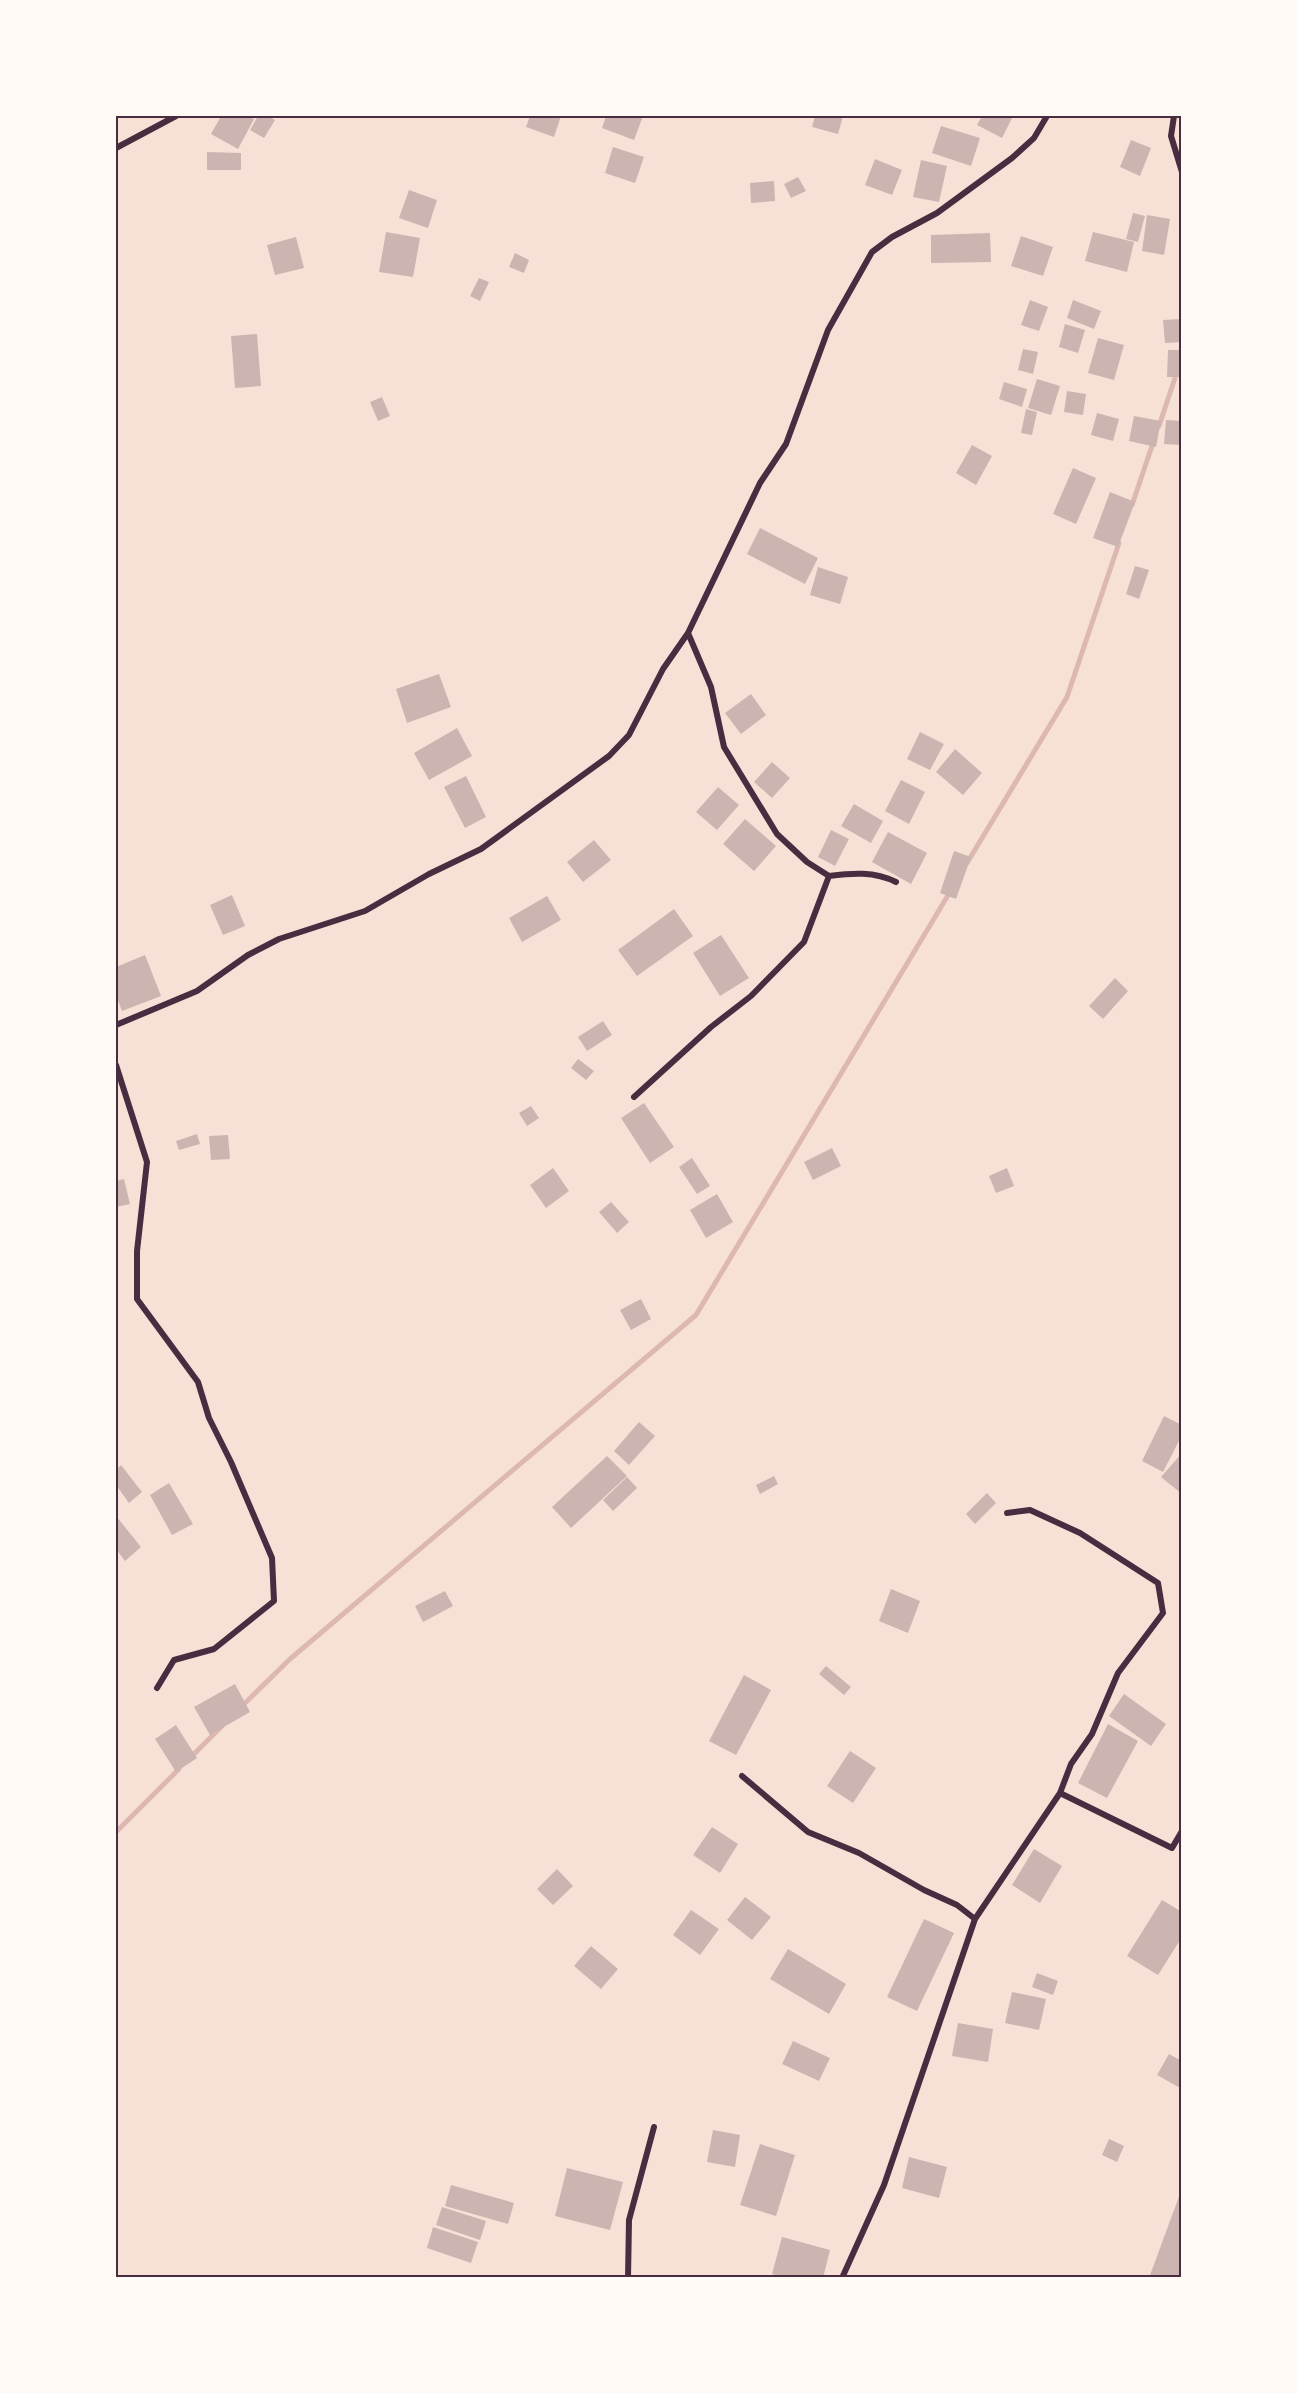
<svg xmlns="http://www.w3.org/2000/svg" width="1297" height="2393" font-family="Cabin,sans-serif">
<style>
.lines{fill:none;stroke-linecap:round;stroke-linejoin:round}
.stream{stroke:#dcb8b0;stroke-width:5}
.building{fill:#ccb4b1}
.minor{stroke:#4a2c40;stroke-width:6}
.neatline{fill:none;stroke:#4a2c40;stroke-width:2}
</style>
<rect width="100%" height="100%" fill="#f7e1d7"/>
<g class="lines">
<path class="stream" d="M1159 426 1177 372
M1132 505 1154 440
M967 863 1067 697 1119 543
M241 1707 290 1659 696 1315 950 892
M190 1758 222 1726
M116 1832 179 1769"/>
</g>
<path class="building" d="M221 116H247L254 119 238 149 211 134Z
M258 116H268L275 120 264 138 250 130Z
M530 116H561L554 137 526 127Z
M606 116H643L634 140 602 128Z
M815 116H843L838 134 812 127Z
M982 116H1013L1002 138 977 125Z
M941 126 980 138 971 166 932 153Z
M1131 140 1151 148 1140 176 1120 167Z
M613 147 644 157 635 183 605 173Z
M207 152 241 153V170H207Z
M875 159 902 170 892 195 865 185Z
M921 160 947 166 939 202 913 197Z
M798 177 806 191 791 198 784 184Z
M774 181 775 201 751 203 750 183Z
M409 190 437 200 428 228 399 218Z
M1133 213 1145 216 1138 242 1126 239Z
M1147 215 1170 219 1164 255 1142 251Z
M386 232 420 238 413 277 379 272Z
M1093 232 1134 242 1127 272 1085 261Z
M990 233 991 262 931 263V235Z
M1021 236 1053 247 1043 276 1011 266Z
M296 237 304 268 275 275 267 245Z
M515 253 529 260 524 273 509 267Z
M479 278 489 282 480 301 470 296Z
M1030 300 1048 307 1039 331 1021 325Z
M1073 300 1101 311 1094 329 1067 318Z
M1182 319V342L1165 343 1163 320Z
M1065 324 1085 330 1078 353 1059 347Z
M257 334 261 386 235 388 231 336Z
M1098 338 1124 345 1114 380 1088 373Z
M1023 349 1038 352 1033 374 1018 370Z
M1168 350H1182V377H1167Z
M1037 379 1060 386 1051 415 1028 408Z
M1004 382 1027 389 1022 407 999 399Z
M1067 391 1086 394 1083 415 1064 412Z
M382 397 390 416 378 421 370 402Z
M1026 409 1037 412 1032 435 1021 433Z
M1097 413 1119 419 1113 441 1091 435Z
M1134 416 1161 421 1156 447 1129 441Z
M1166 420 1182 421V445L1164 444Z
M972 445 992 456 976 485 956 473Z
M1073 468 1096 478 1076 524 1053 514Z
M1110 492 1135 502 1118 547 1093 538Z
M760 528 818 558 805 584 747 554Z
M1135 566 1149 570 1139 599 1126 594Z
M818 567 848 577 840 604 810 595Z
M439 674 451 707 407 723 396 689Z
M751 694 766 715 741 734 725 713Z
M457 728 472 756 429 780 414 753Z
M920 732 944 744 930 770 907 759Z
M955 749 982 773 963 795 936 772Z
M772 762 790 778 772 798 754 782Z
M466 776 486 817 465 828 444 787Z
M901 780 925 792 909 824 885 811Z
M718 787 739 805 717 830 696 812Z
M854 804 883 821 871 843 841 826Z
M745 819 776 846 754 871 723 844Z
M831 830 849 839 835 866 818 857Z
M888 832 927 853 911 884 872 862Z
M594 840 611 860 583 882 567 862Z
M954 851 971 857 956 899 940 893Z
M232 895 245 926 223 935 210 905Z
M547 896 561 920 522 942 509 918Z
M674 909 693 936 637 976 618 950Z
M721 935 749 978 720 996 693 953Z
M145 955 161 996 122 1011 116 995V967Z
M1115 978 1128 991 1103 1019 1089 1006Z
M603 1021 612 1035 587 1051 578 1037Z
M578 1059 594 1071 586 1080 571 1068Z
M644 1103 674 1147 650 1163 621 1118Z
M531 1106 539 1118 527 1126 519 1113Z
M197 1134 200 1144 179 1150 176 1141Z
M228 1135 230 1159 211 1160 209 1136Z
M832 1148 841 1166 813 1180 804 1162Z
M692 1158 710 1186 697 1194 679 1167Z
M553 1168 569 1191 546 1208 530 1185Z
M1007 1168 1014 1186 996 1193 989 1176Z
M124 1179 130 1204 116 1207V1181Z
M717 1194 733 1222 706 1238 690 1210Z
M611 1202 629 1222 617 1233 599 1212Z
M641 1299 651 1319 631 1330 620 1310Z
M1164 1416 1182 1425V1435L1163 1472 1142 1461Z
M639 1422 655 1436 629 1465 614 1451Z
M1182 1453V1494L1161 1477Z
M607 1456 627 1476 571 1528 552 1507Z
M121 1465 142 1492 129 1503 116 1485V1470Z
M774 1476 778 1484 760 1494 756 1485Z
M627 1477 637 1488 613 1511 603 1500Z
M169 1483 193 1524 172 1535 150 1495Z
M987 1493 996 1503 975 1524 966 1514Z
M116 1516 141 1547 125 1561 116 1549Z
M891 1589 920 1601 908 1633 879 1621Z
M445 1591 453 1606 423 1622 415 1606Z
M826 1666 851 1687 844 1695 819 1674Z
M744 1675 771 1690 736 1755 709 1741Z
M235 1684 250 1712 210 1735 194 1707Z
M1124 1694 1166 1724 1151 1746 1109 1716Z
M1108 1724 1138 1741 1107 1798 1078 1783Z
M176 1725 197 1758 176 1772 155 1739Z
M850 1751 876 1768 853 1803 827 1786Z
M712 1827 738 1844 720 1873 693 1855Z
M1034 1849 1062 1866 1040 1903 1012 1885Z
M557 1869 573 1886 553 1905 537 1889Z
M745 1897 771 1917 752 1940 727 1920Z
M1162 1900 1182 1912V1937L1158 1975 1127 1956Z
M691 1910 719 1929 700 1955 673 1935Z
M924 1919 954 1933 917 2011 887 1997Z
M591 1946 618 1969 601 1989 574 1966Z
M788 1949 846 1984 829 2014 770 1979Z
M1037 1973 1058 1981 1053 1995 1032 1987Z
M1012 1992 1046 1999 1039 2030 1005 2023Z
M958 2023 993 2029 988 2062 952 2056Z
M793 2041 830 2058 819 2081 782 2064Z
M1169 2054 1182 2061V2089L1157 2075Z
M713 2130 740 2135 735 2167 707 2162Z
M1109 2139 1124 2146 1117 2162 1102 2155Z
M760 2144 795 2155 776 2216 740 2205Z
M909 2157 947 2167 939 2198 902 2188Z
M567 2168 623 2182 610 2230 555 2216Z
M451 2185 514 2203 508 2224 445 2206Z
M1181 2191 1182 2278H1149Z
M442 2207 486 2221 480 2240 436 2225Z
M433 2227 478 2242 471 2263 427 2248Z
M782 2237 830 2250 823 2278H785L772 2274Z"/>
<g class="lines">
<path class="minor" d="M1174 116 1171 136 1182 172
M116 148 176 116
M688 633 711 687 724 747 777 834 807 862 829 876C852 873 874 871 896 882
M116 1025 197 991 248 955 279 939 365 911 429 874 481 849 609 756 629 735 663 669 688 633 760 483 786 444 828 330 872 252 892 237 937 213 1012 158 1034 138 1047 116
M116 1065 147 1162 137 1251V1299L198 1382 209 1418 231 1462 272 1558 274 1601 214 1649 174 1660 157 1688
M634 1097 711 1027 751 996 804 942 829 876
M742 1776 808 1832 859 1853 924 1890 957 1905 975 1919
M1060 1793 1172 1848 1182 1831
M628 2278 629 2220 654 2127
M842 2278 884 2185 975 1919 1060 1793 1071 1764 1092 1734 1118 1673 1163 1613 1158 1583 1080 1533 1030 1510 1007 1513"/>
</g>
<rect width="1297" height="2393" fill="none" stroke="#fffaf5" stroke-width="234"/>
<rect x="117" y="117" width="1063" height="2159" class="neatline"/>
</svg>
